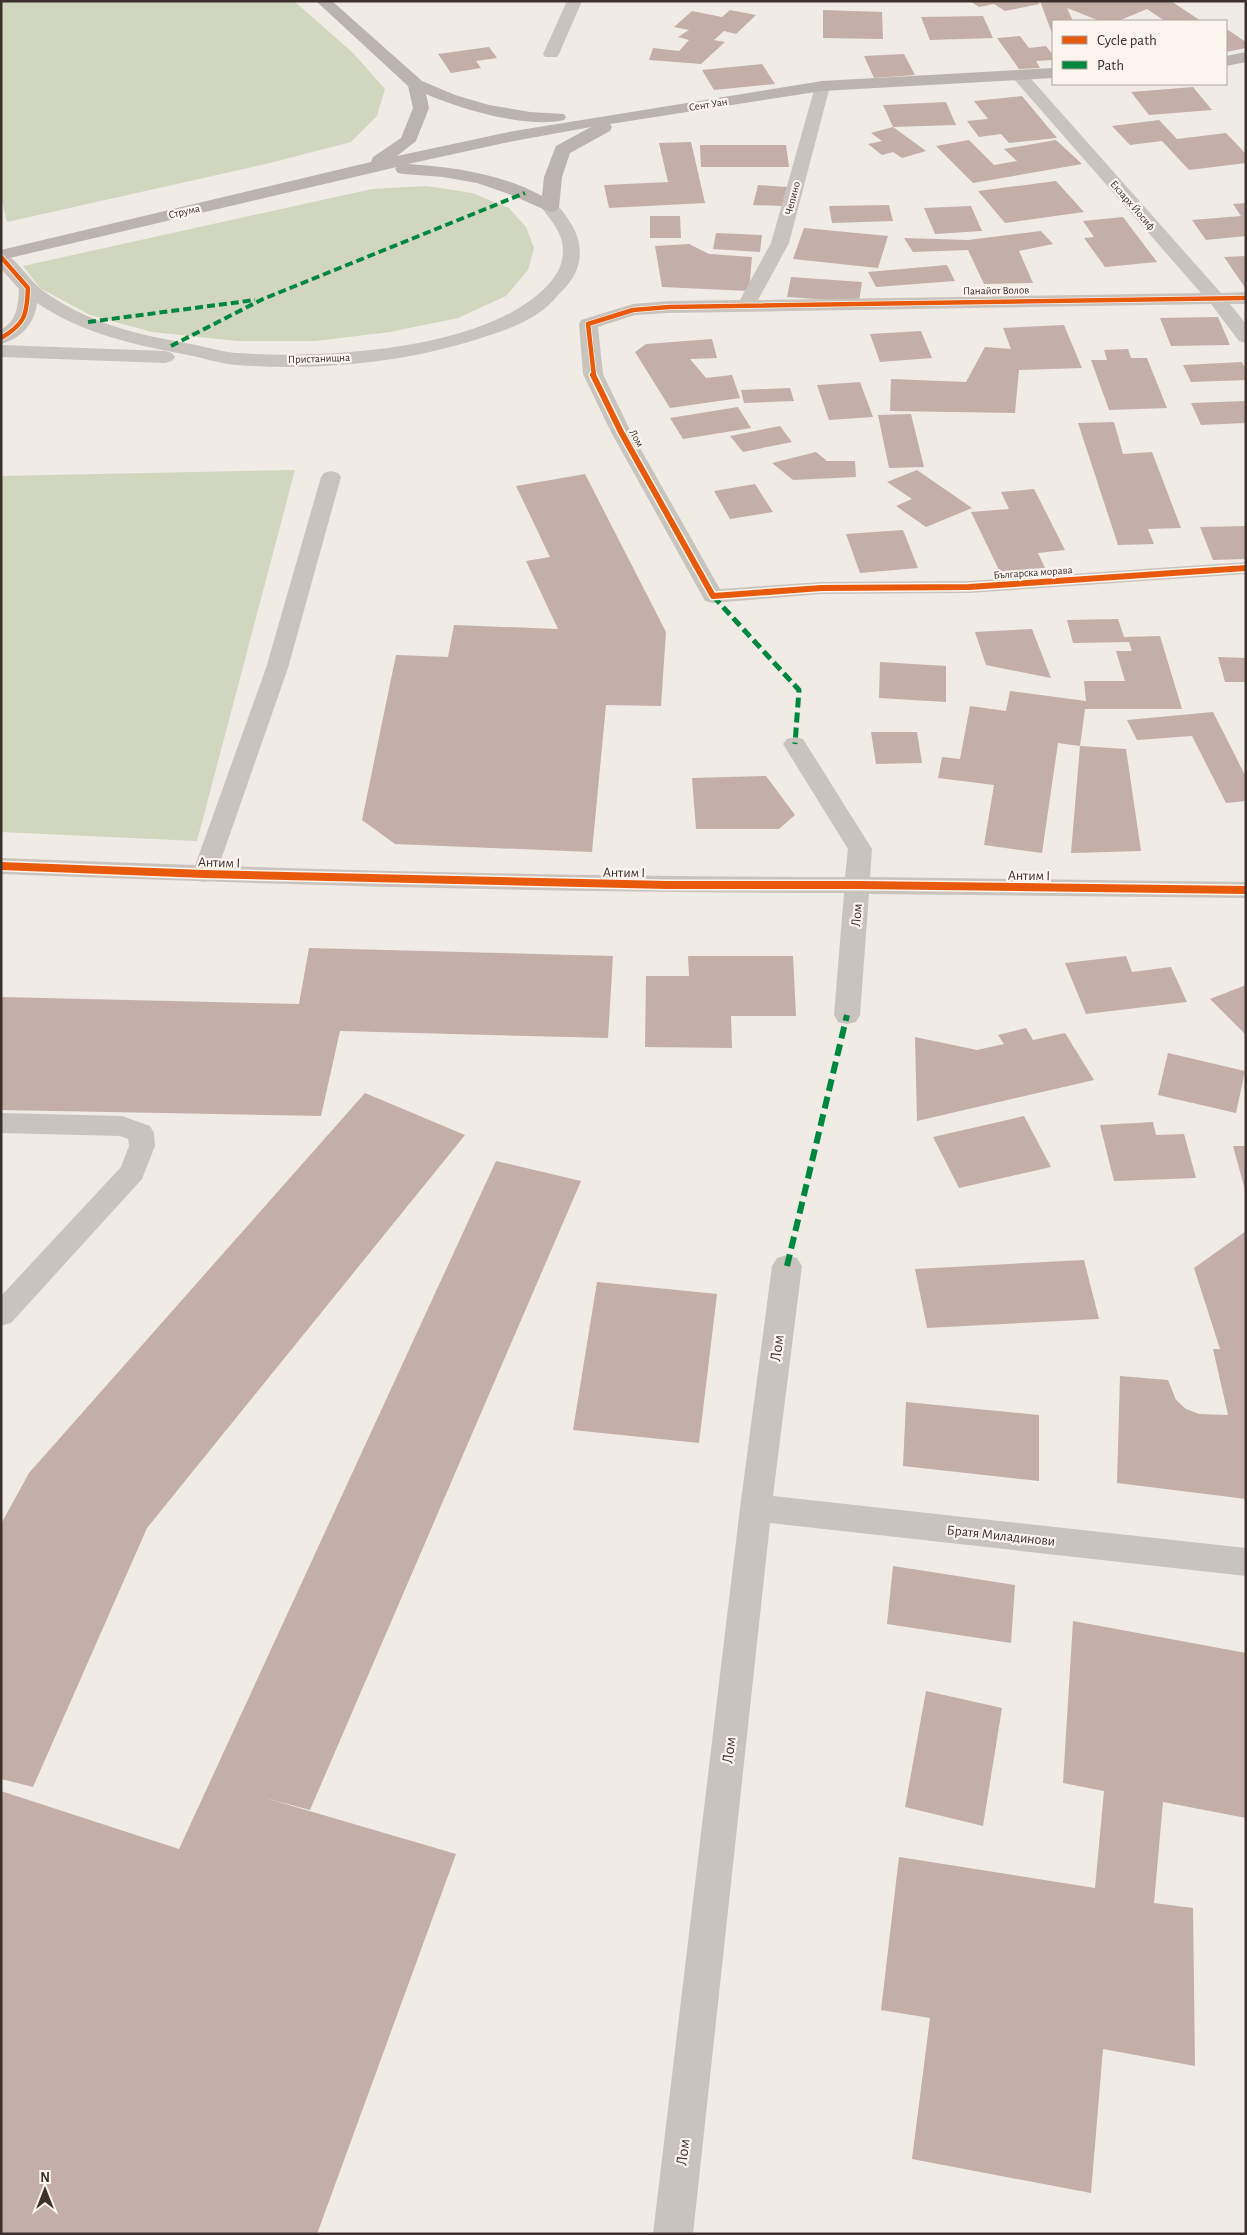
<svg xmlns="http://www.w3.org/2000/svg" width="1247" height="2235" font-family="'Alegreya Sans',sans-serif">
<style>
.green{fill:#d1d6bf}
.building{fill:#c3afa7}
.lines{fill:none;stroke-linecap:round;stroke-linejoin:round}
.service{fill:#c9c3be;fill-rule:evenodd}
.minor{fill:#c9c3be;fill-rule:evenodd}
.tertiary{fill:#c9c3be;fill-rule:evenodd}
.secondary{fill:#bab3ae;fill-rule:evenodd}
.quiet-far2{stroke:#00873e;stroke-width:4;stroke-dasharray:8 4;stroke-linecap:butt}
.quiet-far1{stroke:#00873e;stroke-width:5;stroke-dasharray:10 5;stroke-linecap:butt}
.quiet{stroke:#00873e;stroke-width:6;stroke-dasharray:12 6;stroke-linecap:butt}
.cycleway-far2-casing{stroke:#fbf5ee;stroke-width:6}
.cycleway-far1-casing{stroke:#fbf5ee;stroke-width:9}
.cycleway-casing{stroke:#fbf5ee;stroke-width:11}
.cycleway-far2{stroke:#e8590c;stroke-width:4.5}
.cycleway-far1{stroke:#e8590c;stroke-width:6}
.cycleway{stroke:#e8590c;stroke-width:8}
.labels{text-anchor:middle;stroke-width:4.5;stroke-linejoin:round;paint-order:stroke}
.far-street-label{font-size:11px;fill:#3b302b;stroke:#fbf5ee}
.street-label{font-size:14px;fill:#3b302b;stroke:#fbf5ee}
.near-street-label{font-size:16px;fill:#3b302b;stroke:#fbf5ee}
</style>
<rect width="100%" height="100%" fill="#f0ebe5"/>
<path class="green" d="M1 1H294L353 53 385 89 377 116 351 142 270 163 7 222 1 197Z
M427 186 472 193 509 208 526 227 534 248 528 270 506 296 458 318 390 332 316 341H237L152 332 90 315 40 288 23 266 372 189Z
M295 470 197 841 1 832V476Z"/>
<path class="building" d="M970 1H1036L1040 4 1005 11 994 4 979 7Z
M1040 1H1171L1201 21H1165L1147 9 1118 21H1100L1067 8 1073 21H1053V36Z
M730 10 756 15 736 34 724 31 714 40 725 42 701 64 649 60 653 48 679 51 689 40 678 37 689 30 674 27 692 11 722 17Z
M823 10 882 12 883 39 823 38Z
M983 16 993 38 930 40 921 17Z
M1228 30 1246 42V48L1226 52V31Z
M1020 36 1029 48 1046 46 1053 55V60L1036 61 1040 68 1019 69 997 38Z
M489 47 497 58 476 61 481 68 451 73 438 54Z
M904 54 915 75 874 78 864 56Z
M762 64 775 84 714 90 702 70Z
M1193 87 1212 110 1149 115 1131 92Z
M1022 96 1057 138 1009 143 1001 134 979 137 967 121 988 119 974 101Z
M946 102 956 125 893 127 883 105Z
M1159 120 1177 139 1226 133 1246 154V163L1189 170 1162 141 1130 145 1112 126Z
M893 127 926 151 902 158 893 152 882 155 868 144 882 141 871 133Z
M969 140 994 165 1017 161 1004 149 1056 140 1082 164 973 183 936 146Z
M691 142 705 203 609 208 604 185 668 182 659 143Z
M700 145H786L789 167H701Z
M1056 181 1084 212 1005 223 978 191Z
M758 185 787 187 782 206 753 205Z
M1246 203V236L1206 240 1192 220 1241 216 1233 204Z
M889 205 893 221 832 223 829 206Z
M971 206 982 231 935 234 924 208Z
M650 216H680L681 238H650Z
M1123 217 1157 262 1105 267 1084 238 1094 237 1083 221Z
M804 228 888 236 878 268 793 259Z
M1041 231 1053 244 1019 251 1033 283 984 284 968 250 913 252 904 238 968 240Z
M716 233 762 235 760 252 713 249Z
M689 244 709 254 752 257 749 291 662 287 655 246Z
M1246 256V289L1224 257Z
M947 265 955 281 876 287 868 272Z
M791 277 862 282 859 302 787 297Z
M1218 317 1230 345 1171 346 1160 318Z
M1064 325 1082 368 1019 370 1015 413 890 411 891 379 966 382 985 347 1011 349 1003 328Z
M921 331 932 358 880 362 870 334Z
M712 339 717 358 690 359 706 378 732 375 740 398 670 408 635 352 646 344Z
M1128 349 1131 358H1147L1167 408 1109 410 1091 360H1107L1104 350Z
M1242 362 1246 370V380L1191 382 1183 365Z
M860 382 873 417 829 420 817 385Z
M790 388 794 401 744 403 741 390Z
M1246 401V423L1201 425 1191 403Z
M738 407 751 428 683 439 670 418Z
M911 414 924 467 889 468 878 415Z
M1114 422 1123 454 1152 452 1181 528 1148 529 1154 544 1118 545 1078 423Z
M780 426 792 442 743 452 730 436Z
M816 452 827 461H855L856 477 793 480 772 463Z
M917 470 972 508 926 527 896 506 912 499 887 482Z
M585 474 666 632 661 706 606 705 592 852 395 844 362 820 396 655 448 657 454 625 558 629 526 561 550 557 516 486Z
M755 484 773 512 730 519 714 491Z
M1034 489 1065 550 1038 553 1045 568 1000 572 971 512 1009 509 1001 492Z
M1246 526V559L1213 560 1200 527Z
M903 530 918 568 860 573 846 534Z
M1118 619 1124 637 1160 636 1182 709H1085L1080 746 1058 743 1042 853 984 845 994 785 938 778 942 757 960 759 970 706 1006 711 1010 691 1086 701 1084 681H1125L1116 651H1132L1129 642 1073 643 1067 620Z
M1032 629 1051 678 986 665 975 632Z
M1218 657 1246 658V682H1225Z
M880 662 946 666V702L879 698Z
M1213 712 1246 777V801L1226 803 1192 736 1137 740 1127 720Z
M871 732H917L922 763 876 764Z
M1080 746 1126 749 1141 851 1071 853Z
M766 776 795 815 779 829H696L692 778Z
M309 948 613 956 608 1038 340 1031 321 1116 1 1110V997L299 1004Z
M688 956H793L796 1016H731L732 1048 645 1047 646 976H689Z
M1126 956 1132 972 1171 967 1187 1002 1086 1014 1065 963Z
M1246 985V1035L1210 999Z
M1026 1028 1033 1040 1065 1033 1094 1080 917 1121 915 1037 977 1050 1004 1044 998 1035Z
M1168 1053 1245 1071 1236 1113 1158 1095Z
M365 1093 465 1135 147 1528 33 1787 1 1779V1524L29 1473Z
M1024 1116 1051 1167 959 1188 933 1137Z
M1153 1122 1156 1135 1184 1134 1196 1178 1114 1181 1100 1125Z
M1233 1146H1246V1189L1245 1190Z
M496 1161 581 1181 310 1810 265 1798 456 1854 317 2234H1V1791L179 1849Z
M1246 1231V1499L1117 1483 1120 1376 1168 1380 1176 1400 1186 1409 1199 1414 1228 1415 1213 1349H1220L1194 1268Z
M1084 1260 1099 1319 927 1328 915 1269Z
M597 1282 717 1294 699 1443 573 1430Z
M906 1402 1039 1415V1481L903 1466Z
M893 1566 1015 1585 1011 1643 887 1624Z
M1073 1621 1246 1653V1818L1163 1802 1154 1903 1193 1908 1195 2066 1103 2049 1091 2193 912 2159 930 2018 881 2010 899 1857 1095 1888 1104 1791 1063 1783Z
M926 1691 1002 1708 983 1826 905 1807Z"/>
<g class="lines">
<path class="service" d="M331 471 338 473 341 477 288 668 216 874 212 880 204 882 196 880 192 874 266 668 321 477 324 473Z
M1 1113 122 1116 150 1126 154 1133 155 1146 142 1179 11 1323 1 1326V1296L121 1167 129 1146 128 1139 120 1136 1 1133Z"/>
<path class="minor" d="M567 1H582L559 54 557 57H545L543 54Z
M1019 70 1025 72 1221 293 1246 292V304H1230L1246 324V343L1239 341 1211 304 669 313 635 315 598 327 603 374 631 432 720 589 821 582 969 581 1246 562V574L969 593 821 594 713 603 705 601 611 432 583 374 579 324 581 320 633 304 669 301 740 300 771 243 816 83H828L830 86 789 243 758 300 1201 293 1013 78 1011 75 1013 72Z
M795 737 803 739 872 849 870 877 1246 882V898L869 894 860 1015 856 1022 847 1024 838 1022 834 1015 844 893C563 893 282 885 1 874V858C283 869 564 877 845 877L848 849 783 744 787 739Z
M787 1255 797 1258 802 1266 773 1496 1246 1548V1576L770 1523 693 2234H653L740 1508 772 1266 777 1258Z"/>
<path class="tertiary" d="M550 202C559 204 563 212 568 219 585 243 584 269 563 290 557 296 551 304 544 309 528 322 506 330 487 336 408 363 319 371 237 365 222 364 207 359 193 356 139 346 82 334 37 303 35 323 21 339 1 344V330C17 320 18 307 19 289L1 269V252C14 255 29 280 42 290 70 311 103 324 137 333 157 338 177 341 196 345 210 348 223 352 237 353 322 359 480 351 544 289 557 276 566 262 562 242 559 228 549 218 541 207L544 203Z
M1 345 165 351 172 353 175 357 172 361 165 363 1 357Z"/>
<path class="secondary" d="M316 1H332L422 81 455 95 489 105 530 112 564 114 566 117 564 120C528 129 460 109 426 94L429 108 416 141 397 156 514 131 822 81 1053 68V78L822 91 610 124 612 127 610 131 570 153 562 177 559 207 556 211 550 212 509 194 477 183 443 177 404 174 398 173 395 169 397 167 1 260V250L371 162 373 157 401 138 413 108 408 86ZM591 127 556 146 544 177 542 196C501 174 454 167 408 164L514 141Z
M1246 52V62L1226 66V56Z"/>
<path class="quiet-far2" d="M88 322 255 300
M171 346 263 299 525 193"/>
<path class="quiet-far1" d="M713 596 799 690 795 744"/>
<path class="quiet" d="M787 1266 847 1015"/>
<defs>
<path id="cycleway-far2" d="M1 257 28 288C27 315 25 324 1 338
M594 376 588 324 633 310 669 307 1246 298"/>
<path id="cycleway-far1" d="M593 375 621 432 713 596 821 588 969 587 1246 568"/>
<path id="cycleway" d="M1 866 204 874 667 885H858L1246 890"/>
</defs>
<use href="#cycleway-far2" class="cycleway-far2-casing"/>
<use href="#cycleway-far1" class="cycleway-far1-casing"/>
<use href="#cycleway" class="cycleway-casing"/>
<use href="#cycleway-far2" class="cycleway-far2"/>
<use href="#cycleway-far1" class="cycleway-far1"/>
<use href="#cycleway" class="cycleway"/>
</g>
<g class="labels">
<g class="far-street-label">
<text transform="translate(708 104) rotate(-9)" y="4">Сент Уан</text>
<text transform="translate(792 198) rotate(-75)" y="4">Чепино</text>
<text transform="translate(1133 205) rotate(49)" y="4">Екзарх Йосиф</text>
<text transform="translate(184 211) rotate(-13)" y="4">Струма</text>
<text transform="translate(996 290) rotate(-1)" y="4">Панайот Волов</text>
<text transform="translate(319 358) rotate(-2)" y="4">Пристанищна</text>
<text transform="translate(637 438) rotate(61)" y="4">Лом</text>
<text transform="translate(1033 572) rotate(-4)" y="4">Българска морава</text>
</g>
<g class="street-label">
<text transform="translate(219 862) rotate(2)" y="5">Антим I</text>
<text transform="translate(624 872) rotate(1)" y="5">Антим I</text>
<text transform="translate(1029 875) rotate(1)" y="5">Антим I</text>
<text transform="translate(856 915) rotate(-85)" y="5">Лом</text>
<text transform="translate(1001 1535) rotate(6)" y="5">Братя Миладинови</text>
</g>
<g class="near-street-label">
<text transform="translate(776 1348) rotate(-83)" y="6">Лом</text>
<text transform="translate(728 1750) rotate(-83)" y="6">Лом</text>
<text transform="translate(682 2152) rotate(-83)" y="6">Лом</text>
</g>
</g>
<rect width="1247" height="2235" fill="none" stroke="#3b302b" stroke-width="5"/>
<rect x="1052" y="20" width="175" height="65" fill="#fbf5ee" stroke="#aea6a0"/>
<rect x="1062" y="36" width="25" height="8" fill="#e8590c" stroke="#aea6a0"/>
<text x="1097" y="45" font-size="15" fill="#3b302b">Cycle path</text>
<rect x="1062" y="61" width="25" height="8" fill="#00873e" stroke="#aea6a0"/>
<text x="1097" y="70" font-size="15" fill="#3b302b">Path</text>
<g transform="translate(45 2190)" stroke="#fbf5ee" stroke-width="4" paint-order="stroke">
<path d="M0-4L9 19L0 12L-9 19Z" fill="#3b302b"/>
<text y="-8" font-size="14" font-weight="bold" text-anchor="middle" fill="#3b302b">N</text>
</g>
</svg>
